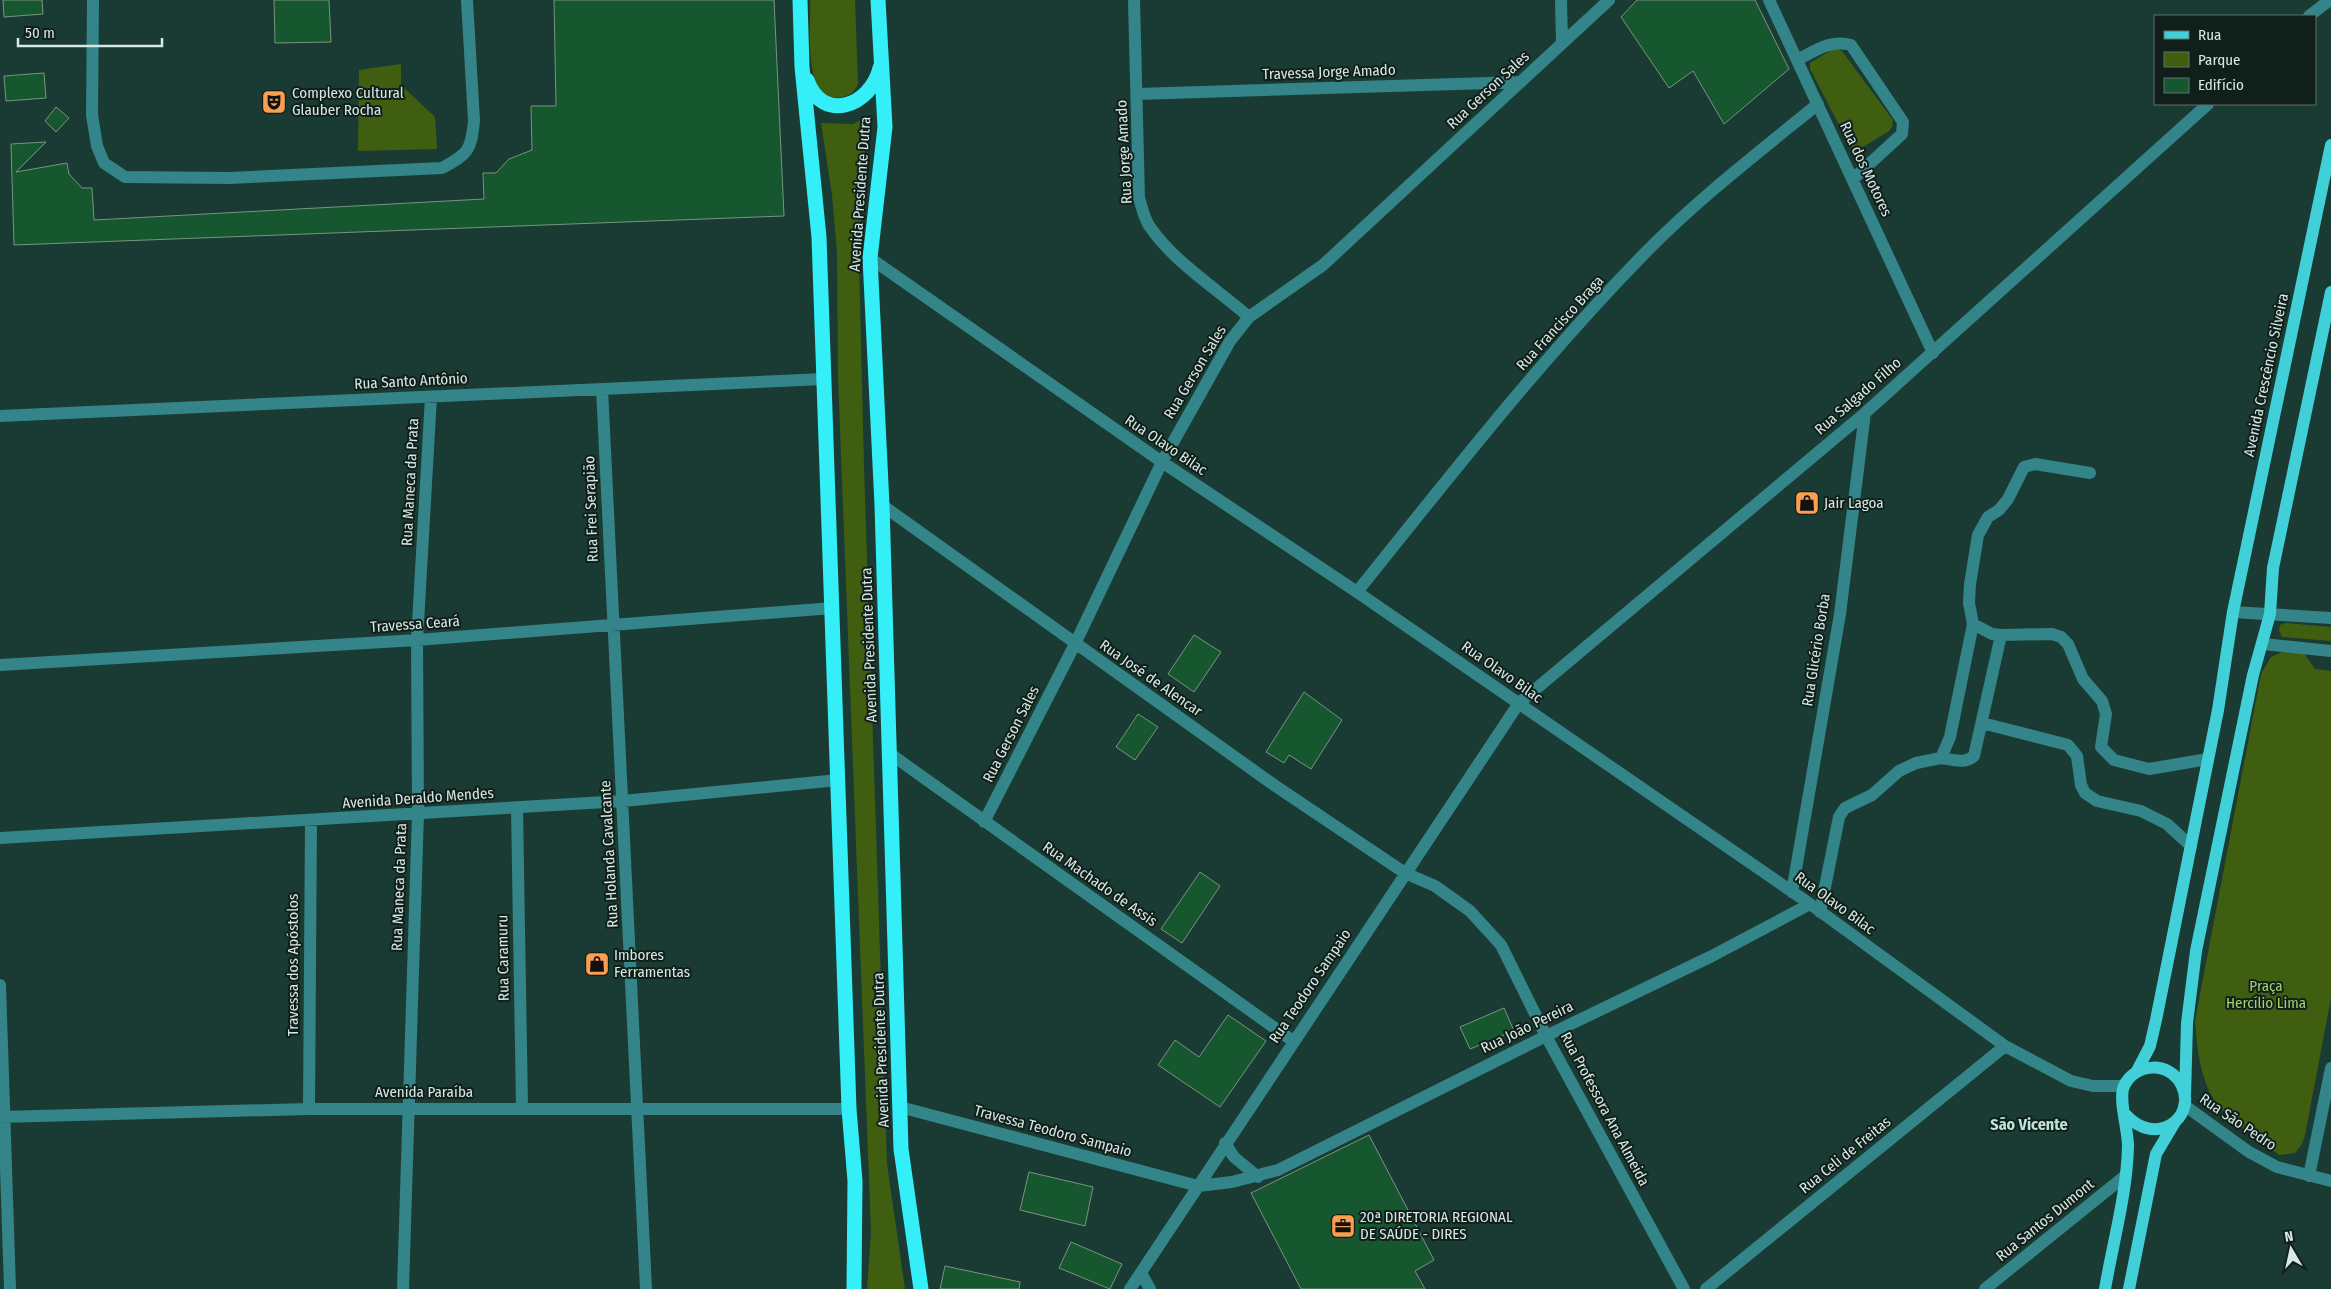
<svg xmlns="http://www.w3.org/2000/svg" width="2331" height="1289" font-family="'Fira Sans Condensed',sans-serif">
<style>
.green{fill:#405e0f}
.building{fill:#165730;stroke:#7a9480}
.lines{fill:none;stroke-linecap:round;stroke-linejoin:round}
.minor{stroke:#338589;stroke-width:12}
.major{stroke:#41d0d8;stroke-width:12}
.highway{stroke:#34eff8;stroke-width:15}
.labels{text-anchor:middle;stroke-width:4;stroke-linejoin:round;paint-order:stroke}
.street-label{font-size:15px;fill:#d7e9e4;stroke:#111f1b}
.poi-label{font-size:15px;fill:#d7e9e4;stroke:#111f1b;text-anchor:start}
.park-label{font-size:15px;fill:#a3d269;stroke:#111f1b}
.neighbourhood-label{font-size:16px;font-weight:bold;fill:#bee3d9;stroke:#111f1b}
</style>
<rect width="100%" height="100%" fill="#1a3b33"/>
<path class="green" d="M810 0H855L858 84C853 97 841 98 828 98 804 82 811 27 810 0Z
M1835 48 1842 51 1893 120 1892 127 1889 131 1858 150H1854L1849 144 1810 69V63Z
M401 64V85L435 117 437 149 358 151 359 70Z
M867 117 859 259 864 467 887 1164 905 1289H867L871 1231 838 377 837 252 832 195 821 123 853 124Z
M2285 623 2331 627V641L2282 637 2279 630 2280 625Z
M2282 652H2303L2315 669 2331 671V998L2305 1135 2302 1144 2295 1153 2279 1155C2258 1138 2229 1122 2214 1100 2200 1077 2197 1047 2195 1021L2261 674 2271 657Z"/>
<path class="building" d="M3 0H42L43 14 4 17Z
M274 0H329L331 42 275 43Z
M554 0H774L784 216 14 245 11 144 46 142 16 172 67 163 69 174 82 188H92L94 220 484 199 483 173H496L509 159 532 150 531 106H556Z
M1637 0H1755L1789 69 1724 124 1693 71 1669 88 1621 17Z
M44 73 46 98 6 101 4 76Z
M56 107 69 118 56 132 45 121Z
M1194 635 1221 652 1194 692 1168 674Z
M1304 692 1342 720 1311 769 1289 755 1284 763 1266 752Z
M1138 714 1158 727 1135 760 1116 747Z
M1200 872 1220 886 1182 943 1161 929Z
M1504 1008 1514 1031 1470 1049 1460 1027Z
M1228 1015 1266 1041 1220 1107 1158 1065 1175 1040 1199 1057Z
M1369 1135 1434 1260 1415 1271 1425 1289H1301L1251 1193Z
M1029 1172 1093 1187 1085 1226 1020 1210Z
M1071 1242 1122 1264 1110 1289 1059 1268Z
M945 1266 1020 1282 1019 1289H940Z"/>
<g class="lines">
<path class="minor" d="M93 0 92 115 97 146 104 163 125 177 229 178 442 168C468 154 471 151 474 121L467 0
M1134 0 1139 198C1142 207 1144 219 1150 227 1173 261 1218 290 1249 317
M1561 0 1562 43
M1769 0 1933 353
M2309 16 2330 0
M1797 60C1815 51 1831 39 1851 45L1903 122 1902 134 1853 179
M1137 94 1521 82
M870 258 1162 462 1357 592 1810 904 2005 1046 2071 1081 2093 1086H2124
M602 389 646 1289
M0 416 824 379
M882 505 1274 785 1405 873 1435 886 1470 911 1501 945 1546 1036 1684 1289
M1357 592C1450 476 1542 358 1646 252 1699 198 1759 152 1818 104
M2233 612 2331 618
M1973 624 1992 634 2001 635 2052 634 2061 637 2068 644 2083 679 2102 701 2106 714 2101 747 2114 760 2149 769 2208 759
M2263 644 2331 651
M0 665 417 640 833 608
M1982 723 2068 745 2077 756 2081 785 2085 793 2097 801 2141 811 2167 824 2191 846
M889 753 1293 1041
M1941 758C1953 760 1965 764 1974 756L2001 635
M517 808 522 1108
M984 822 1075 644 1162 462 1230 341 1249 317 1323 265 1609 0
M0 838 623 801 838 780
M1792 892 1840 614 1865 413
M1820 912 1839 817 1845 808 1872 795 1899 771 1916 763 1941 758 1950 737 1973 624 1969 603 1970 584 1978 535 1988 517 1999 510 2008 499 2024 467 2035 464 2090 473
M0 985 10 1289
M2184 1105 2249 1152 2277 1167 2331 1181
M900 1107 1198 1186 1232 1182 1278 1170 1546 1036 1712 956 1810 904
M309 1109 311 821
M0 1117 309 1109H849
M1225 1143 1234 1157 1258 1177
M2309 1176 2331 1068
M1141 1273 1150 1289
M403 1289 418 813 417 640 431 397
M1130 1289 1519 703 1865 413 2208 104
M1706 1289 2005 1046
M1985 1289 2125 1176"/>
<path class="major" d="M2137 1071 2150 1046 2156 1020 2218 710 2233 612 2331 145
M2185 1095 2187 1023 2196 951 2253 675 2270 614 2273 568 2331 292
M2105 1289C2113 1242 2127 1193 2128 1146 2128 1129 2118 1099 2124 1086 2135 1062 2171 1061 2182 1086 2197 1119 2155 1147 2126 1115
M2129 1289 2156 1154 2175 1122"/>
<path class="highway" d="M800 0 802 67 819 237 849 1109 855 1181 854 1289
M878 0 885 127 870 258 882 505 901 1149 921 1289
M807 80C822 124 871 106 880 68"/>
</g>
<defs>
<symbol id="theatre-square" viewBox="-11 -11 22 22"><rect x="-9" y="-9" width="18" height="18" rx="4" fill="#fb9e51" stroke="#111f1b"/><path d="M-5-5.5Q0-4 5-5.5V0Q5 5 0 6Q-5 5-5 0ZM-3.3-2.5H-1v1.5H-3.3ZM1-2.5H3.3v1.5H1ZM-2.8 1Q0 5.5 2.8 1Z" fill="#111"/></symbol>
<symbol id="shop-square" viewBox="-11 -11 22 22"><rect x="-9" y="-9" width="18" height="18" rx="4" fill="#fb9e51" stroke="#111f1b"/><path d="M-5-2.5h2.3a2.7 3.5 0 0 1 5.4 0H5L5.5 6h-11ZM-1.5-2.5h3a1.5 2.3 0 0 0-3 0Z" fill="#111"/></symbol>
<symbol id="office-square" viewBox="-11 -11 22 22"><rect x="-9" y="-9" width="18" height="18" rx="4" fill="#fb9e51" stroke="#111f1b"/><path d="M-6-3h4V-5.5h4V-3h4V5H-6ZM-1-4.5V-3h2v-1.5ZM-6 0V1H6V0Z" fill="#111"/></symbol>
</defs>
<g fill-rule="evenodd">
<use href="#theatre-square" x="260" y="88" width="28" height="28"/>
<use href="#shop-square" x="1793" y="489" width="28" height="28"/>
<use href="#shop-square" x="583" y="950" width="28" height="28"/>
<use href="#office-square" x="1329" y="1212" width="28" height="28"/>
</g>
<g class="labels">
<g class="street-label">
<text transform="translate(1329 72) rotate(-2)" y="5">Travessa Jorge Amado</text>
<text transform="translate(1488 90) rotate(-43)" y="5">Rua Gerson Sales</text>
<text transform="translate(1124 152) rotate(-93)" y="5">Rua Jorge Amado</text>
<text transform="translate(1866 169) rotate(65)" y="5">Rua dos Motores</text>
<text transform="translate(860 194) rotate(-86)" y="5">Avenida Presidente Dutra</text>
<text transform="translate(1560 323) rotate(-48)" y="5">Rua Francisco Braga</text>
<text transform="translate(1195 372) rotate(-59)" y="5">Rua Gerson Sales</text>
<text transform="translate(2266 375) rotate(-78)" y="5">Avenida Crescêncio Silveira</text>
<text transform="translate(411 381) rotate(-3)" y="5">Rua Santo Antônio</text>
<text transform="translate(1858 396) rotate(-41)" y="5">Rua Salgado Filho</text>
<text transform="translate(1166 445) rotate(34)" y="5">Rua Olavo Bilac</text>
<text transform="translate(410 482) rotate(-87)" y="5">Rua Maneca da Prata</text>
<text transform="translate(591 509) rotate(-92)" y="5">Rua Frei Serapião</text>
<text transform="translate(415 624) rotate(-4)" y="5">Travessa Ceará</text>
<text transform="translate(869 645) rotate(-92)" y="5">Avenida Presidente Dutra</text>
<text transform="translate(1816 650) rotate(-81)" y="5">Rua Glicério Borba</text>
<text transform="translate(1502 672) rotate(35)" y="5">Rua Olavo Bilac</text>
<text transform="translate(1151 678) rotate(35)" y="5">Rua José de Alencar</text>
<text transform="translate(1011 734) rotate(-63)" y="5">Rua Gerson Sales</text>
<text transform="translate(418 798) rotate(-4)" y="5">Avenida Deraldo Mendes</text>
<text transform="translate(609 854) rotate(-93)" y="5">Rua Holanda Cavalcante</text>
<text transform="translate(1100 884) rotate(35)" y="5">Rua Machado de Assis</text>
<text transform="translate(399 887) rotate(-88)" y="5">Rua Maneca da Prata</text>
<text transform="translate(1835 903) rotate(36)" y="5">Rua Olavo Bilac</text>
<text transform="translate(503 958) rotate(-91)" y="5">Rua Caramuru</text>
<text transform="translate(293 965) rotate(-90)" y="5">Travessa dos Apóstolos</text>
<text transform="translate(1310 986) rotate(-56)" y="5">Rua Teodoro Sampaio</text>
<text transform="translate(1527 1027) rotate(-26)" y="5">Rua João Pereira</text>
<text transform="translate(881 1050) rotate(-92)" y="5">Avenida Presidente Dutra</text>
<text x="424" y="1097">Avenida Paraíba</text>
<text transform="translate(1605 1109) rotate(62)" y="5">Rua Professora Ana Almeida</text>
<text transform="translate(2238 1122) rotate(34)" y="5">Rua São Pedro</text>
<text transform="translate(1053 1131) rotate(15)" y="5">Travessa Teodoro Sampaio</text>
<text transform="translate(1845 1155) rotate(-39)" y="5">Rua Celi de Freitas</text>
<text transform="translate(2045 1220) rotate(-39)" y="5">Rua Santos Dumont</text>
</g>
<g class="poi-label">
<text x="292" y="98">Complexo Cultural<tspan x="292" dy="17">Glauber Rocha</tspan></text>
<text x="1824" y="508">Jair Lagoa</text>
<text x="614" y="960">Imbores<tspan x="614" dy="17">Ferramentas</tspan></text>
<text x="1360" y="1222">20ª DIRETORIA REGIONAL<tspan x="1360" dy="17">DE SAÚDE - DIRES</tspan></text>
</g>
<g class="park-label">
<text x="2266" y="991">Praça<tspan x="2266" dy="17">Hercílio Lima</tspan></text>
</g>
<g class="neighbourhood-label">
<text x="2029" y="1130">São Vicente</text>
</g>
</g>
<rect x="2154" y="15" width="162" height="90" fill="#111f1b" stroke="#60706b"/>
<rect x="2164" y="31" width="25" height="8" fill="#41d0d8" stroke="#60706b"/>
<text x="2198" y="40" font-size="15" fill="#d7e9e4">Rua</text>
<rect x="2164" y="52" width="25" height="15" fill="#405e0f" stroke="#60706b"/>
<text x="2198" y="65" font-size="15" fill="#d7e9e4">Parque</text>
<rect x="2164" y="78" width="25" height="15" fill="#165730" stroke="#60706b"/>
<text x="2198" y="90" font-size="15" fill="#d7e9e4">Edifício</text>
<g transform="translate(2291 1249) rotate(351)" stroke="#111f1b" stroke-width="4" paint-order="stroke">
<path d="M0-4L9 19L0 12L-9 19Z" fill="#d7e9e4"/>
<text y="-8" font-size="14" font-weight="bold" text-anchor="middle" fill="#d7e9e4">N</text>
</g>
<path d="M18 38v8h144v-8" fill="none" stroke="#d7e9e4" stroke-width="2.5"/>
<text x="25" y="38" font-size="15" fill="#d7e9e4" stroke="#111f1b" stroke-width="4" paint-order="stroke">50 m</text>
</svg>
